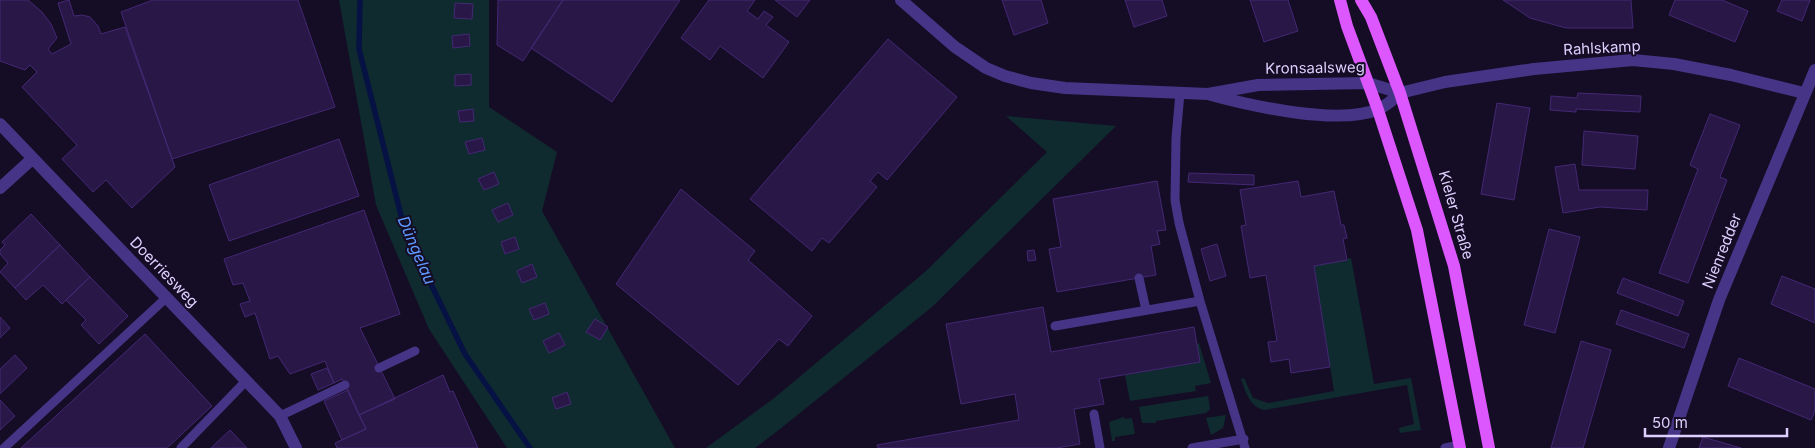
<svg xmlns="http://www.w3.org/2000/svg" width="1815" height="448" font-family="Inter,sans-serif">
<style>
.green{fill:#0f2b2f}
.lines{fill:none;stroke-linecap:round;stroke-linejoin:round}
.stream{stroke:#061244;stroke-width:5.5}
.building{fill:#291747;stroke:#442874}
.lane{stroke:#463487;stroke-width:9}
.street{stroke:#463487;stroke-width:12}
.primary{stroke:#dd57ff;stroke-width:12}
.labels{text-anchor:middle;stroke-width:4;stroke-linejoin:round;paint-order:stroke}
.street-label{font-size:15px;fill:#ded0ff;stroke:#150d25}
.water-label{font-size:16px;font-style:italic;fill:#5e99ff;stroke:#150d25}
</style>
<rect width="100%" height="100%" fill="#150d25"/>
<path class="green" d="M339 0H489V107L557 152 542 211 675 448H507L429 329 376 205Z
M1006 116 1116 126 932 307 780 429 755 448H706L773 399 926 271 1047 152Z
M1351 258 1374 384 1411 378 1421 430 1400 433 1399 428 1414 424 1407 385 1264 410C1249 406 1246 392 1241 379L1244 378 1253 398 1268 403 1334 391 1314 266Z
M1199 343 1211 383 1195 386 1196 391 1130 401 1125 375 1200 362 1197 344Z
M1208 396 1210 409 1206 413 1156 421V423H1142L1139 407Z
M1226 415 1223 428 1211 435 1206 418Z
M1124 417 1125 419 1132 418 1135 434 1115 437V441H1112L1109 422Z"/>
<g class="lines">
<path class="stream" d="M360 0 359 49 405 231 465 354 530 448"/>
</g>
<path class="building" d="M0 0H28L42 12 51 24 57 38 48 49 52 54 71 44 58 3 69 0 74 16 82 15 90 17 98 26 101 34 125 27 175 167 132 208 106 180 93 192 62 159 77 145 22 87 37 72 30 65 25 70 0 61Z
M153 0H298L335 107 172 159 121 12Z
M498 0H563L523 61 497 45Z
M563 0H680L612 102 531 48Z
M709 0H755L747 11 758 19 764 11 773 17 766 25 789 42 763 78 720 46 710 60 681 38Z
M775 0H810L797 17Z
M1002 0H1041L1048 23 1014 35Z
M1125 0H1162L1167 16 1134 27Z
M1250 0H1288L1298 31 1264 42Z
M1503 0H1631L1633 28H1566L1530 18Z
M1675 0H1722L1748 11 1735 42 1669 15Z
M1782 0H1810L1802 21 1777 11Z
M455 3 473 4 472 19 454 18Z
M469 34 470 46 453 48 452 36Z
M888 39 957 97 887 180 878 172 870 181 877 187 829 243 822 238 812 251 750 199Z
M471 74V85L455 86V75Z
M1578 93 1641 96 1640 112 1576 109V112L1550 110 1551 96 1577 98Z
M1497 103 1530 108 1514 200 1481 194Z
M473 109 474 121 460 122 458 111Z
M1710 114 1740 125 1720 177 1727 180 1688 283 1659 273 1698 169 1690 165Z
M1584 131 1638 136 1635 169 1582 165Z
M482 138 485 150 469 154 465 142Z
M339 139 359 196 229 241 209 185Z
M1575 164 1579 190H1648L1647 210 1600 207 1563 213 1555 167Z
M494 172 499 184 484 190 478 179Z
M1189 173 1254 175V185L1188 182Z
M1157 181 1166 230 1157 231 1160 244 1151 246 1156 275 1057 292 1049 249 1061 247 1053 199Z
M1298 181 1301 197 1334 191 1341 225H1344L1347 238 1343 239 1347 260 1314 266 1330 367 1291 373 1289 359 1271 362 1268 342 1277 341 1266 275 1250 278 1241 226 1246 225 1240 190Z
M681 189 755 251 748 260 812 316 788 346 779 339 738 385 616 284Z
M508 203 513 215 498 222 492 210Z
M364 210 400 314 360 328 395 399 359 415 342 379 334 383 325 361 290 374 278 356 270 359 255 313 245 317 240 304 250 301 243 283 233 285 224 259Z
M31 214 60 245 15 288 0 272 8 263 0 254V250L5 245 2 242Z
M1549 229 1580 237 1555 333 1524 325Z
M515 237 519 249 505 254 501 242Z
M1217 244 1226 276 1210 281 1201 249Z
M60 245 90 277 62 304 43 285 26 300 15 288Z
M1034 250 1036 260 1028 261 1027 251Z
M532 264 537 277 522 283 517 271Z
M1782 276 1815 289V323L1771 304Z
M90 277 128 316 99 344 81 325 86 320 66 300Z
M1623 278 1684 301 1678 316 1617 293Z
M545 303 549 314 534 320 529 309Z
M1043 307 1051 352 1194 327 1200 362 1099 379 1104 404 1074 409 1080 444 1057 448H878L877 445 1019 420 1015 394 961 404 946 324Z
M1621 310 1689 334 1684 348 1616 324Z
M0 317 10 328 0 338Z
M595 319 608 327 600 340 586 332Z
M559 333 565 345 549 353 543 341Z
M145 334 212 406 167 448H21Z
M1581 341 1611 350 1605 372 1583 448H1551Z
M15 355 27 368 0 394V369Z
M1739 358 1815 389V411L1811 420 1728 386Z
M327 368 334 383 318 390 311 374Z
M443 375 450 392 453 391 478 448H337L335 443 366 429 359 415Z
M348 390 366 429 342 440 324 401Z
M567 392 571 404 556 409 552 398Z
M0 400 15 416 0 430Z
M230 430 247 448H211Z
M1703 437 1741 448H1699Z"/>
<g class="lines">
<path class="lane" d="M1180 93 1176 138 1175 200 1179 223 1200 301 1245 448
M1139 278 1146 310
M1055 326 1200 301
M379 368 415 351
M1094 414 1100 448
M280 416 345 385
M4 448 166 298
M181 448 246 381
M1192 448 1244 439
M1445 448 1459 445"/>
<path class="street" d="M901 0 955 47 986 68 1005 76 1031 83 1065 88 1208 94 1258 85 1368 83 1400 93
M1400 93 1445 82 1534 69 1633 60 1674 64 1731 75 1804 93
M1211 95C1252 106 1339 126 1379 109 1387 105 1394 99 1400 93
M0 124 280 416 296 448
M0 188 32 159
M1669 448 1719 300 1815 70"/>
<path class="primary" d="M1340 0 1347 26 1378 110 1417 230 1460 448
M1361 0 1371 17 1400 93 1454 266 1489 448"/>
</g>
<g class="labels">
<g class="street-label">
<text transform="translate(1602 48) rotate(-3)" y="5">Rahlskamp</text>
<text transform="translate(1315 68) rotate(-1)" y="5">Kronsaalsweg</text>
<text transform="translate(1456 215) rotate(74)" y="5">Kieler Straße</text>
<text transform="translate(1722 251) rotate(-68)" y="5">Nienredder</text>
<text transform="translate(164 272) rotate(46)" y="5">Doerriesweg</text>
</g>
<g class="water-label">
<text transform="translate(417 250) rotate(67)" y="6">Düngelau</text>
</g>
</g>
<path d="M1645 428v8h142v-8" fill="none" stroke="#ded0ff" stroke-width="2.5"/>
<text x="1652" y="428" font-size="15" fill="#ded0ff" stroke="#150d25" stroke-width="4" paint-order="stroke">50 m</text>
</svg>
